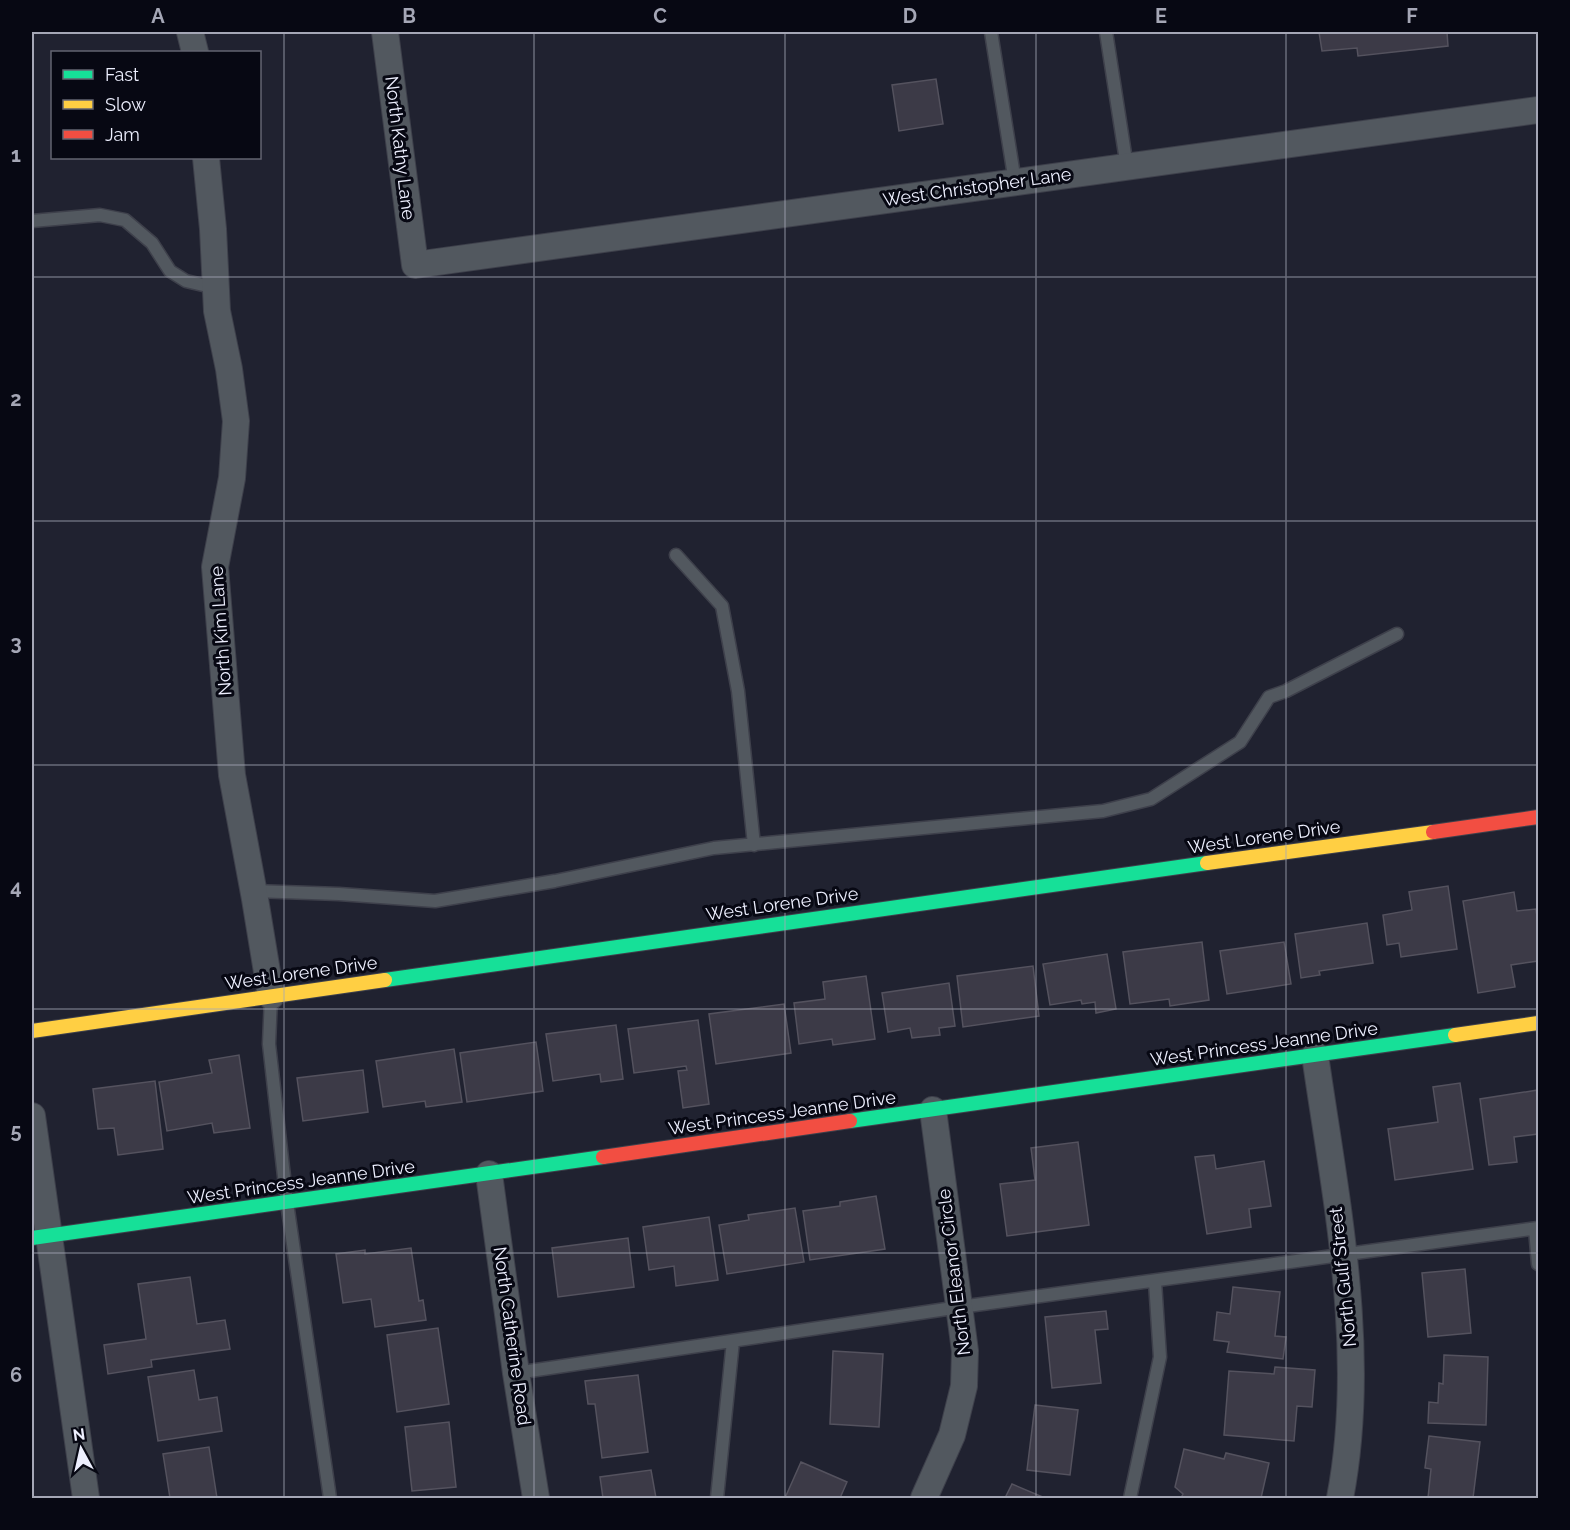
<svg xmlns="http://www.w3.org/2000/svg" width="1570" height="1530" font-family="Raleway,sans-serif">
<style>
.building{fill:#3c3a47;stroke:#54525e;stroke-width:1.5}
.lines{fill:none;stroke-linecap:round;stroke-linejoin:round}
.lane-casing{stroke:#3e404b;stroke-width:15}
.street-casing{stroke:#3e404b;stroke-width:28}
.fast-casing{stroke:#3e404b;stroke-width:16}
.slow-casing{stroke:#3e404b;stroke-width:16}
.jam-casing{stroke:#3e404b;stroke-width:16}
.lane{stroke:#52585f;stroke-width:12}
.street{stroke:#52585f;stroke-width:26}
.fast{stroke:#16e098;stroke-width:14}
.slow{stroke:#ffcf43;stroke-width:14}
.jam{stroke:#f24e42;stroke-width:14}
.grid{fill:none;stroke:#a5a7b6;stroke-width:1.5;stroke-opacity:0.55}
.labels{text-anchor:middle;stroke-width:6;stroke-linejoin:round;paint-order:stroke}
.street-label{font-size:18px;fill:#edeffe;stroke:#070813}
.neatline{fill:none;stroke:#a5a7b6;stroke-width:2}
.grid-label{font-size:20px;text-anchor:middle;font-weight:bold;fill:#a5a7b6}
</style>
<rect width="100%" height="100%" fill="#202230"/>
<path class="building" d="M1319 32H1447L1448 46 1358 56 1357 48 1322 51Z
M936 79 943 124 899 131 892 85Z
M1448 886 1457 949 1401 957 1399 943 1387 945 1383 915 1412 910 1409 892Z
M1514 892 1517 911 1536 909 1538 925V961L1511 965 1515 987 1478 993 1463 901Z
M1367 923 1373 963 1319 971 1320 975 1301 978 1295 934Z
M1202 942 1209 1000 1170 1006 1169 999 1130 1004 1123 952Z
M1284 942 1291 984 1227 994 1220 951Z
M1107 954 1116 1009 1096 1013 1095 1002 1082 1004 1081 1000 1050 1005 1043 964Z
M1033 966 1039 1016 963 1027 957 976Z
M866 976 875 1039 833 1045 832 1039 799 1044 794 1003 825 999 823 982Z
M949 983 955 1026 939 1028 940 1035 912 1038 910 1028 888 1032 882 993Z
M784 1004 791 1053 716 1064 709 1014Z
M698 1020 709 1104 683 1108 678 1071 687 1070 686 1066 634 1073 628 1029Z
M616 1025 623 1079 601 1082 600 1074 553 1081 546 1034Z
M536 1042 543 1091 467 1102 460 1053Z
M454 1049 462 1102 426 1107 425 1101 383 1107 376 1061Z
M239 1055 250 1128 214 1133 212 1123 167 1131 159 1082 212 1073 209 1060Z
M363 1070 368 1112 303 1121 297 1078Z
M155 1081 163 1149 118 1155 114 1128 98 1129 93 1089Z
M1460 1083 1473 1169 1395 1180 1388 1129 1438 1122 1433 1087Z
M1538 1090V1134L1514 1137 1517 1162 1489 1165 1480 1099Z
M1078 1142 1089 1225 1007 1236 1000 1184 1035 1180 1031 1148Z
M1214 1155 1216 1169 1264 1161 1271 1206 1249 1209 1251 1227 1207 1234 1195 1157Z
M876 1196 885 1249 810 1260 803 1211 840 1206V1202Z
M795 1208 804 1262 727 1274 719 1225 749 1220 748 1215Z
M709 1217 718 1280 676 1286 674 1266 649 1270 643 1227Z
M628 1238 634 1287 558 1297 552 1248Z
M411 1248 419 1301 423 1300 426 1320 375 1327 371 1299 343 1303 336 1254 365 1250V1254Z
M1465 1269 1471 1333 1428 1337 1422 1273Z
M190 1277 197 1324 225 1320 230 1349 151 1360 152 1367 108 1374 104 1345 146 1339 138 1284Z
M1233 1287 1280 1292 1275 1336 1286 1337 1283 1359 1227 1352 1229 1342 1214 1340 1217 1312 1230 1314Z
M1106 1311 1108 1329 1095 1330 1101 1383 1052 1388 1045 1317Z
M438 1328 449 1404 397 1412 387 1335Z
M833 1351 883 1354 879 1427 830 1424Z
M1444 1355 1488 1357 1486 1425 1428 1423 1429 1402 1438 1403 1439 1383 1443 1384Z
M1275 1367 1315 1370 1312 1407 1297 1406 1294 1441 1224 1435 1229 1371 1274 1374Z
M194 1370 199 1400 217 1397 222 1431 158 1441 148 1377Z
M638 1375 648 1452 602 1458 595 1404H588L585 1381Z
M1035 1405 1078 1410 1070 1475 1027 1470Z
M449 1422 456 1487 412 1491 405 1427Z
M1429 1436 1480 1442 1473 1498H1428L1431 1469 1425 1468Z
M209 1447 217 1498H170L163 1454Z
M1184 1449 1224 1459 1226 1453 1269 1463 1261 1498H1181L1183 1494 1175 1487Z
M801 1462 847 1482 840 1498H785Z
M651 1470 656 1498H603L600 1477Z
M1012 1484 1045 1498H1005Z"/>
<g class="lines">
<defs>
<path id="lane" d="M991 32 1015 182
M1106 32 1127 167
M32 221 100 215 125 220 152 243 170 271 186 281 216 288
M676 555 722 606 738 691 754 845
M254 891 339 894 435 901 555 881 714 848 1103 811 1151 799 1240 742 1269 697 1286 691 1397 634
M271 997 269 1044 287 1203 330 1498
M1535 1229 1538 1264
M516 1373 960 1307 1538 1228
M717 1498 733 1341
M1130 1498 1160 1357 1155 1282"/>
<path id="street" d="M190 32 195 52
M385 32 415 265 1538 110
M206 158 213 229 217 311 229 369 236 421 232 478 215 567 232 775 255 899 271 996
M1315 1055C1336 1201 1368 1352 1340 1498
M32 1116 86 1498
M489 1174 516 1373 536 1498
M924 1498 952 1435 964 1386 965 1351 933 1110"/>
<path id="fast" d="M385 980 1207 863
M850 1121 1455 1035
M32 1238 603 1157"/>
<path id="slow" d="M1207 863 1433 832
M32 1031 385 980
M1455 1035 1538 1023"/>
<path id="jam" d="M1433 832 1538 817
M603 1157 850 1121"/>
</defs>
<use href="#lane" class="lane-casing"/>
<use href="#street" class="street-casing"/>
<use href="#fast" class="fast-casing"/>
<use href="#slow" class="slow-casing"/>
<use href="#jam" class="jam-casing"/>
<use href="#lane" class="lane"/>
<use href="#street" class="street"/>
<use href="#fast" class="fast"/>
<use href="#slow" class="slow"/>
<use href="#jam" class="jam"/>
</g>
<path class="grid" d="M284 32V1498M534 32V1498M785 32V1498M1036 32V1498M1286 32V1498M32 277H1538M32 521H1538M32 765H1538M32 1009H1538M32 1253H1538"/>
<g class="labels">
<g class="street-label">
<text transform="translate(400 148) rotate(83)" y="6">North Kathy Lane</text>
<text transform="translate(977 187) rotate(-8)" y="6">West Christopher Lane</text>
<text transform="translate(221 631) rotate(-94)" y="6">North Kim Lane</text>
<text transform="translate(1264 837) rotate(-8)" y="6">West Lorene Drive</text>
<text transform="translate(782 904) rotate(-8)" y="6">West Lorene Drive</text>
<text transform="translate(301 973) rotate(-8)" y="6">West Lorene Drive</text>
<text transform="translate(1264 1044) rotate(-8)" y="6">West Princess Jeanne Drive</text>
<text transform="translate(782 1113) rotate(-8)" y="6">West Princess Jeanne Drive</text>
<text transform="translate(301 1182) rotate(-8)" y="6">West Princess Jeanne Drive</text>
<text transform="translate(954 1272) rotate(-97)" y="6">North Eleanor Circle</text>
<text transform="translate(1343 1277) rotate(-96)" y="6">North Gulf Street</text>
<text transform="translate(512 1336) rotate(82)" y="6">North Catherine Road</text>
</g>
</g>
<rect width="1570" height="1530" fill="none" stroke="#070813" stroke-width="66"/>
<rect x="51" y="51" width="210" height="108" fill="#070813" stroke="#636471" stroke-width="1.5"/>
<rect x="63" y="70" width="30" height="9" fill="#16e098" stroke="#636471" stroke-width="1.5"/>
<text x="105" y="81" font-size="18" fill="#edeffe">Fast</text>
<rect x="63" y="100" width="30" height="9" fill="#ffcf43" stroke="#636471" stroke-width="1.5"/>
<text x="105" y="111" font-size="18" fill="#edeffe">Slow</text>
<rect x="63" y="130" width="30" height="9" fill="#f24e42" stroke="#636471" stroke-width="1.5"/>
<text x="105" y="141" font-size="18" fill="#edeffe">Jam</text>
<g transform="translate(81 1449) rotate(352)" stroke="#070813" stroke-width="4.5" paint-order="stroke">
<path d="M0-4.5L10 22L0 15L-10 22Z" fill="#edeffe"/>
<text y="-9" font-size="16" font-weight="bold" text-anchor="middle" fill="#edeffe">N</text>
</g>
<rect x="33" y="33" width="1504" height="1464" class="neatline"/>
<g class="grid-label">
<text x="158" y="23">A</text>
<text x="409" y="23">B</text>
<text x="660" y="23">C</text>
<text x="910" y="23">D</text>
<text x="1161" y="23">E</text>
<text x="1412" y="23">F</text>
<text x="16" y="162">1</text>
<text x="16" y="406">2</text>
<text x="16" y="650">3</text>
<text x="16" y="894">4</text>
<text x="16" y="1138">5</text>
<text x="16" y="1382">6</text>
</g>
</svg>
